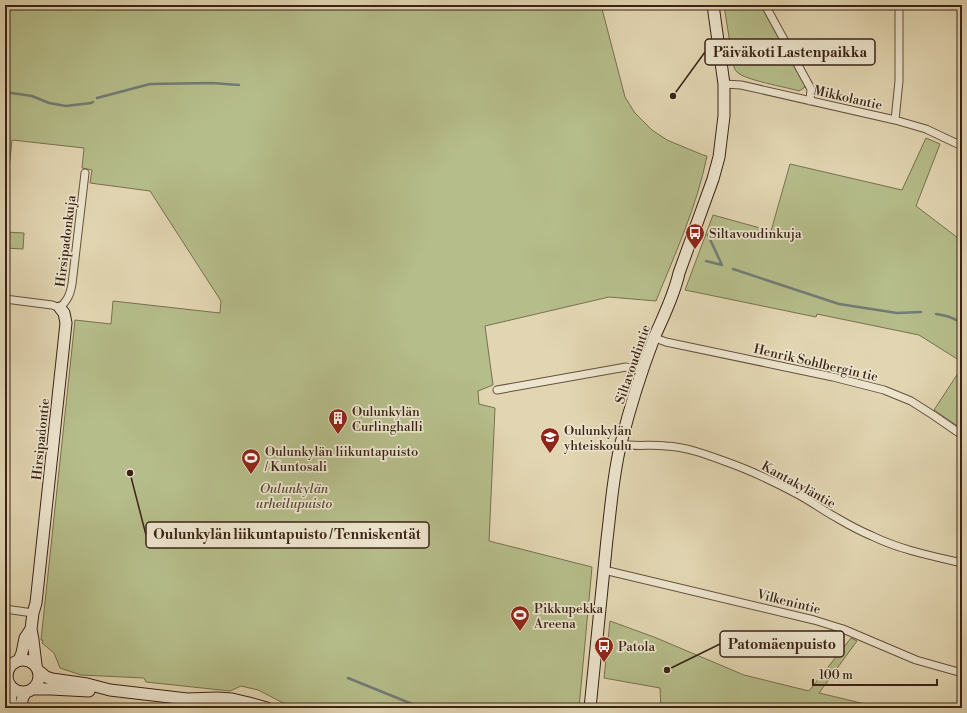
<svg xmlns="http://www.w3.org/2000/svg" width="967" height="713" font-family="'Libre Bodoni',serif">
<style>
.green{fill:#b5bd8a;stroke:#787050}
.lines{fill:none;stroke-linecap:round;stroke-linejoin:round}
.stream{stroke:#717c75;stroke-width:2.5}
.street-casing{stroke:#64503d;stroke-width:9}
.secondary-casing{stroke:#3a2316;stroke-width:13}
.street{stroke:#ece4cd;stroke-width:7}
.secondary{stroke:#ece4cd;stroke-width:11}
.labels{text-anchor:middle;stroke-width:3.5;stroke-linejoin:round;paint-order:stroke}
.street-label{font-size:13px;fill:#3a2316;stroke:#ece4cd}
.poi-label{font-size:13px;fill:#3a2316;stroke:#ece4cd;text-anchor:start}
.park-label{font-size:13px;font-style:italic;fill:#594a33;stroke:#ece4cd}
.leader{fill:none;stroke:#3a2316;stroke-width:1.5}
.callout-dot{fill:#3a2316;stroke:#ece4cd;stroke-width:1.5}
.callout{fill:#ece4cd;stroke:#3a2316;stroke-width:1.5}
.callout-label{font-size:14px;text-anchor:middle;font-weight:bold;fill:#3a2316}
</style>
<rect width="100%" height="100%" fill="#e2d6b2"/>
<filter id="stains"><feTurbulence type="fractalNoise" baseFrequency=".005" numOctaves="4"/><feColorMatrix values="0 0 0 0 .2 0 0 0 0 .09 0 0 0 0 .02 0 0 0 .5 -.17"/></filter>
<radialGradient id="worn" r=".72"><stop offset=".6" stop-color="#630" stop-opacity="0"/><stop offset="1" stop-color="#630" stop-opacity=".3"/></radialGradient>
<path class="green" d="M5 5H601L625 97 635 113 652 130 667 140 703 155 707 156C697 206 675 254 656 301L609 297 485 326 493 385 478 391 479 404 495 408 489 541 592 567 579 708H293L258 690 241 686 230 691 146 682 144 678 81 675 60 668 54 653 42 643 43 640H41L75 320 111 324 113 301 220 313 221 301 150 191 90 183 92 170 82 168 84 148 12 140 9 168H5Z
M724 5H762L805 85 804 88 799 91C786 87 744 80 737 72 734 69 734 67 733 63Z
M926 138 940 144 916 206 962 241V362L919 335 817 314 816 317 685 290 713 215 771 231 790 164 902 190Z
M5 232 24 233 23 249 5 248Z
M962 367V429L934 410Z
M610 621 654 637 744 675 809 691 851 638 857 641 819 693 882 708H661L660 688 604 678Z"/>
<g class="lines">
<path class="stream" d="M5 92 32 96 49 103 66 106 91 103 93 102
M97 98 150 84 212 83 239 85
M708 235 722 265
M706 261 722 265
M733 269 839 304 897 313 921 312
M936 314C946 316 954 317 962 324
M348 678 422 708"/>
<defs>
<path id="street" d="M765 5 811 89 810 101
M724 84 741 85 895 120 926 129 962 146
M895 120 899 81V5
M5 299 52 305 60 308C68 299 70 295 72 284L85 173
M655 338 666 342 833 377 884 390 911 401 933 415 962 435
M497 390 626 367 642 371
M621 444C636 447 651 444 666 446 686 447 705 454 724 461 750 470 775 482 799 495 812 502 824 511 837 518 849 525 860 531 872 536 901 550 932 556 962 563
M604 570 814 620 843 629 916 660 962 673
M5 609 33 613"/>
<path id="secondary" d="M7 676a16 16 0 1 1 32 0a16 16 0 1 1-32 0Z
M19 660 22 653 25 638 31 629
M36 665 33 640 31 629 33 613 36 603 66 323 64 313 60 308
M40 672 46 677 52 679 87 684 110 690 187 699 217 698 232 699 249 703 267 708
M33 689H51L89 691
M195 702 218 708
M10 708 11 693 10 685
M20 708 23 697 26 692
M590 708C596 652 601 595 607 539 611 507 613 474 621 443 630 407 641 372 654 338 663 317 674 296 679 273L713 179 719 157 724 116V84L713 5"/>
</defs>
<use href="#street" class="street-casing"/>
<use href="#secondary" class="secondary-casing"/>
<use href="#street" class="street"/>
<use href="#secondary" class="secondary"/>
</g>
<defs>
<symbol id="bus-pin" viewBox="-11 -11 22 30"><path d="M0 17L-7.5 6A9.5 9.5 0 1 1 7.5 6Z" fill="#8f2418" stroke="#ece4cd"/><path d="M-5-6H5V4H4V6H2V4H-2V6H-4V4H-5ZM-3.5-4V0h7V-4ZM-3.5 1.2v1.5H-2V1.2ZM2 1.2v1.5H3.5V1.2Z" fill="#fff"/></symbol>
<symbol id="building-pin" viewBox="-11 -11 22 30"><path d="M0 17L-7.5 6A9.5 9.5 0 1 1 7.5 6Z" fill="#8f2418" stroke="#ece4cd"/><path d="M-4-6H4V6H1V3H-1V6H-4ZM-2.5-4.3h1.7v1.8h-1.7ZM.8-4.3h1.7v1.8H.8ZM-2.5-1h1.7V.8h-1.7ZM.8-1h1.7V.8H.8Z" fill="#fff"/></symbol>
<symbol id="school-pin" viewBox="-11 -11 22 30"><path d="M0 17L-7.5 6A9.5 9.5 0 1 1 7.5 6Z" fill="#8f2418" stroke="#ece4cd"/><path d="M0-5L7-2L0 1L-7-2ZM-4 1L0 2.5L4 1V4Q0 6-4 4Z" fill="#fff"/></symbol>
<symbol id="stadium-pin" viewBox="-11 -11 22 30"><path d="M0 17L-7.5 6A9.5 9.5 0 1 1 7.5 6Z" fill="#8f2418" stroke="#ece4cd"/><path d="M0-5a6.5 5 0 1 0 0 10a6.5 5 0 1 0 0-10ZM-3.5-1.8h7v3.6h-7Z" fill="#fff"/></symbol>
</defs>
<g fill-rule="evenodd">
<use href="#bus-pin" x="684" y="222" width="22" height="30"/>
<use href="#building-pin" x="327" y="407" width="22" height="30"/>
<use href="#school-pin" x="539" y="426" width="22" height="30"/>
<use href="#stadium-pin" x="240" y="447" width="22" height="30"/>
<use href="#stadium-pin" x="509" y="604" width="22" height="30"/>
<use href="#bus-pin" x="593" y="635" width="22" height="30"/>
</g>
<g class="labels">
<g class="street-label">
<text transform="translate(848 97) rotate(13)" y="5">Mikkolantie</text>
<text transform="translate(65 241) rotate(-83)" y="5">Hirsipadonkuja</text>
<text transform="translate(816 362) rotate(13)" y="5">Henrik Sohlbergin tie</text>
<text transform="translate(632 364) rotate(-71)" y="5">Siltavoudintie</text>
<text transform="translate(40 439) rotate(-84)" y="5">Hirsipadontie</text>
<text transform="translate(799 484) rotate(29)" y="5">Kantakyläntie</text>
<text transform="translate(789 601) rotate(14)" y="5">Vilkenintie</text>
</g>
<g class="poi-label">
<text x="709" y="238">Siltavoudinkuja</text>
<text x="352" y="416">Oulunkylän<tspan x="352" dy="15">Curlinghalli</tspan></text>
<text x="564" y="435">Oulunkylän<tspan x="564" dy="15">yhteiskoulu</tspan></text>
<text x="265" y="456">Oulunkylän liikuntapuisto<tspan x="265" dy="15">/ Kuntosali</tspan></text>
<text x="534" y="613">Pikkupekka<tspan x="534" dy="15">Areena</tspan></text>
<text x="618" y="651">Patola</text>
</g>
<g class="park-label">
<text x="294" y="493">Oulunkylän<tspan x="294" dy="15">urheilupuisto</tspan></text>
</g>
</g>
<path class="leader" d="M673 96L705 52M130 473L146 535M667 670L720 644"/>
<g class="callout-dot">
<circle cx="673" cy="96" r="4"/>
<circle cx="130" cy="473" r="4"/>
<circle cx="667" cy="670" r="4"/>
</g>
<g class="callout">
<rect x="705" y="39" width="170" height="26" rx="4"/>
<rect x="146" y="522" width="283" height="26" rx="4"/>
<rect x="720" y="631" width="124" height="26" rx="4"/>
</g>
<g class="callout-label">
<text x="790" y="57">Päiväkoti Lastenpaikka</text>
<text x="287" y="539">Oulunkylän liikuntapuisto / Tenniskentät</text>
<text x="782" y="649">Patomäenpuisto</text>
</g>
<rect width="967" height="713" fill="none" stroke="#e2d6b2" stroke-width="20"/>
<rect x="6" y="6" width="955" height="701" fill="none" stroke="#3a2316" stroke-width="2"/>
<rect x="10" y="10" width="947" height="693" fill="none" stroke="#3a2316"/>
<path d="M813 679v6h124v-6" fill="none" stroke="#3a2316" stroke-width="2"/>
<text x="819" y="679" font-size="12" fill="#3a2316" stroke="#ece4cd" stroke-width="3" paint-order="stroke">100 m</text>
<rect width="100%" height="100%" filter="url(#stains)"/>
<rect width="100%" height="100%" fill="url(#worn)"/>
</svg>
